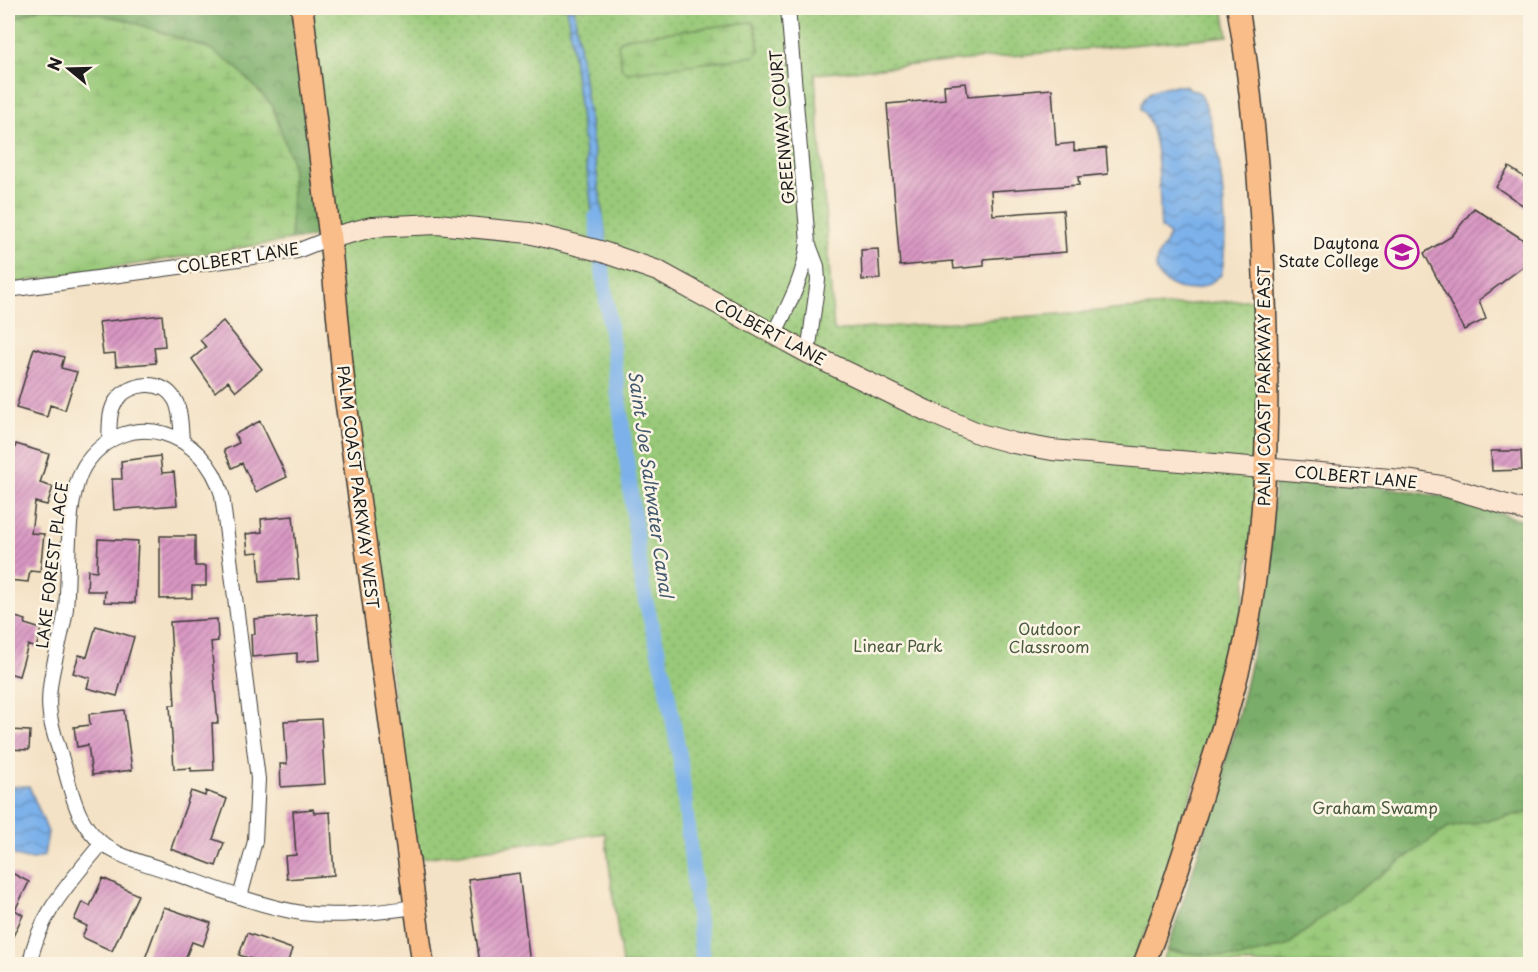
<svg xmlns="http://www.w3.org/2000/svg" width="1538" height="972" font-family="'Playpen Sans',sans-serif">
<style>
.grass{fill:url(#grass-dots);stroke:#5a724a;stroke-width:1.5}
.forest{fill:url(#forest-crowns);stroke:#4b6442;stroke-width:1.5}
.wetland{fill:url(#wetland-marsh);stroke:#5a724a;stroke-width:1.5}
.water{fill:url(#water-waves);stroke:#4c6683;stroke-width:1.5}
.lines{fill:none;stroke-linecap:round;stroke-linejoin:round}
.canal{stroke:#7cb1ea;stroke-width:15}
.building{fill:url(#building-hatch)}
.street-casing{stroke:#3c3a36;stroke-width:16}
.secondary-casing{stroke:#3c3a36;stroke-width:22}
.primary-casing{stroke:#3c3a36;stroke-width:24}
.street{stroke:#fff;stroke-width:14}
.secondary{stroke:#fce5d0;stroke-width:20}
.primary{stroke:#f8bd89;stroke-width:21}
.labels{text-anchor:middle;stroke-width:5;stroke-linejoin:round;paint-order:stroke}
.street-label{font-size:16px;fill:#1c1c1c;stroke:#fcf5e5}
.poi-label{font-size:16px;fill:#1c1c1c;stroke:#fcf5e5;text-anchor:end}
.park-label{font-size:16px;fill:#48593d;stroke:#fcf5e5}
.water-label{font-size:18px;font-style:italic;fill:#42586e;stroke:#fcf5e5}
</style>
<defs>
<pattern id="grass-dots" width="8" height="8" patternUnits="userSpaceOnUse" patternTransform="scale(1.5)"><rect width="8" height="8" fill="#99c979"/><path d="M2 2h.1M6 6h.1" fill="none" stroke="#83ac68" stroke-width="1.8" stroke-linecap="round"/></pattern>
<pattern id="forest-crowns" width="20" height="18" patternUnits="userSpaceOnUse" patternTransform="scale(1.5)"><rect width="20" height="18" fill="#7aad69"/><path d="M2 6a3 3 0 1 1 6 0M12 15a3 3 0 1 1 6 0" fill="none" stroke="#638c56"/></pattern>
<pattern id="wetland-marsh" width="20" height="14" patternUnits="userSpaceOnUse" patternTransform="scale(1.5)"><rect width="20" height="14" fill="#99c979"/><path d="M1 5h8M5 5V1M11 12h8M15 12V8" fill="none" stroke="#83ac68"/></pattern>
<pattern id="water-waves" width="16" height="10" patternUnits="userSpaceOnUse" patternTransform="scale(1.5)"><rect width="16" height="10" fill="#7cb1ea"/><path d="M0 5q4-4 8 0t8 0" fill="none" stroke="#658fbd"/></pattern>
<pattern id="building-hatch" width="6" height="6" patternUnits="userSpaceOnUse" patternTransform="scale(1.5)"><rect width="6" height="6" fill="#d997c3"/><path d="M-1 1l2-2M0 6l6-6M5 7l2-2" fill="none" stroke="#af7a9e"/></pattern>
</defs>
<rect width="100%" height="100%" fill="#fcf5e5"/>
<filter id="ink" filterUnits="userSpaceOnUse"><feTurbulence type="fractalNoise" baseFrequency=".0167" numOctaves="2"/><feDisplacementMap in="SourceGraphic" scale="12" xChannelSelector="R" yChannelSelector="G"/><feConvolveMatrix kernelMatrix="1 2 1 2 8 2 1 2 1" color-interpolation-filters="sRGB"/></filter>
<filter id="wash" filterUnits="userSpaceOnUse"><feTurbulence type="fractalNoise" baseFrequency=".008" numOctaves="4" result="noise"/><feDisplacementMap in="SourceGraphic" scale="24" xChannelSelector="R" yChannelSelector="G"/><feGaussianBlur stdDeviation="1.35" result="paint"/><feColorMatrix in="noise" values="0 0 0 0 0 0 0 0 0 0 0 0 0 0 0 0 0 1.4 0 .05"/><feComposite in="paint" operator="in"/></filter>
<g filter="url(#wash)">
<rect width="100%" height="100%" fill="#f4e2c6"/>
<path class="grass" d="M310 8H1223L1228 36 815 74 834 331 1258 299 1259 483 1236 654 1153 914 1132 964H622L605 833 416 859 350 378Z"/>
<path class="forest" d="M8 8H41L8 21Z
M44 8H143L153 13 211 8H294L321 236 291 240 292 163 272 105 126 20Z
M1275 478 1392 488 1454 499 1530 522V812L1448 828 1335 907 1287 946 1240 958 1167 951C1217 796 1269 642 1275 478Z"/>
<path class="wetland" d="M41 8 99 14 126 20 210 49 236 67 272 105 292 163 291 240 8 284V21Z
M750 22 755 25 759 49 755 56 628 73 622 69 618 44 624 38Z
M1530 812V964H1161L1167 951 1240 958 1287 946 1335 907 1448 828Z"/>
<path class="water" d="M567 8H574L606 238 595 235Z
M1184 86 1200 93C1220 131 1231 233 1221 275 1214 281 1206 287 1196 289 1182 292 1155 283 1156 265 1156 254 1166 246 1169 235L1161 228C1158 196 1163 132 1141 109 1142 88 1167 85 1184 86Z
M29 786 48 832 44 856C31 862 19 859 8 851V787Z"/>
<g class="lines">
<path class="canal" d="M596 217 643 590 664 674 680 758 703 964"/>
</g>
<g id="blocks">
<path class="building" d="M966 83 968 96 1052 89 1056 145 1074 143V151L1106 148 1108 174 1078 177 1079 185 991 191 993 215 1063 210 1066 252 984 259V266L954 269 953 261 900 266 887 104 945 99 944 85Z
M1509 167 1530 181V210L1496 187Z
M1474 208 1530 244V249L1525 265 1479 300 1486 319 1464 330 1424 253 1452 236Z
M878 249 880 279 862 280 861 250Z
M162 315 165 346 154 347 156 363 116 366 115 353 103 354 99 322Z
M223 321 262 369 236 391 228 381 215 392 192 359 206 347 200 340Z
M34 348 64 357 61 368 77 372 65 410 50 405 47 417 16 408Z
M260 421 287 477 256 492 242 463 232 468 224 450 239 443 235 434Z
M16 444 49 454 40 483 53 487 47 505 35 502 31 533 44 534 40 572 30 571 28 582 8 580V474Z
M1491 451H1521L1522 470 1492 471Z
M160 456 162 473 174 472 177 505 114 510 112 479H122L121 461Z
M293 516 299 579 260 582 258 552 248 553 246 534 262 532 261 519Z
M160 536H195V566H206V586H192V598L160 599Z
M98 539 138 541 135 603 104 602 105 591H87L88 570 97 571Z
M317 614 320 660 297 662V653L252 657 251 634H255L254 619Z
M8 615 26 620 25 624 41 629 36 648 28 645 19 676 8 673Z
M217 619 218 641 211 642 218 723H212L214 770 191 771V768L174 769 170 705H175L170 622Z
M96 626 134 637 117 696 87 688 90 678 73 673 79 655 87 657Z
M124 710 132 770 92 775 88 745 77 747 74 727 90 725 89 714Z
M321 719 325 784 281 787 280 764H287L284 721Z
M8 730 30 731 29 750 8 749Z
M191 791 205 796 206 791 227 799 213 839 224 843 216 866 171 849Z
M313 809 314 813 330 812 334 875 287 879 285 856 296 855 293 811Z
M8 871 29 882 15 910 23 915 8 947Z
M519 873 530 964H480L468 880Z
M103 878 138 895 112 951 82 937 87 926 74 920 82 902 90 906Z
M164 907 211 923 203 946 192 942 183 964H143Z
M247 933 292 949 287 964H267L239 955Z"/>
</g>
</g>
<g filter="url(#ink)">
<use href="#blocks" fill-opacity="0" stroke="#3c3a36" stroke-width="1.5"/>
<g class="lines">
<defs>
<path id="street" d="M8 290 297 251 330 238
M774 335C789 304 804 277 808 243L788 8
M808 353 818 280 817 266 809 245
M109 441C110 428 108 412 116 401 129 382 163 378 175 400 181 411 181 428 182 441
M240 897 255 841 258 779 222 495C205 432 129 405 87 462 64 493 70 569 66 608 62 643 45 680 50 715 52 732 59 747 63 763 72 792 76 823 102 843 121 859 150 864 173 873 215 888 258 906 302 913 338 918 378 912 415 907
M30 964C37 916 72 880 102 843"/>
<path id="secondary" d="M330 238 372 227 437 224 529 233 600 251 658 271 808 353 927 411 980 434 1013 443 1052 450 1413 481 1447 487 1530 512"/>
<path id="primary" d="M302 8 330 238 345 395 423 964
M1144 964C1168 902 1189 838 1208 774 1222 731 1236 686 1245 642 1268 520 1270 399 1264 276 1260 186 1253 96 1238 8"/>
</defs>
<use href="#street" class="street-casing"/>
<use href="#secondary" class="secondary-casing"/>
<use href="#primary" class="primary-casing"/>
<use href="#street" class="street"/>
<use href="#secondary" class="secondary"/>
<use href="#primary" class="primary"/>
</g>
</g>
<defs>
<symbol id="university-ring" viewBox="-11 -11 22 22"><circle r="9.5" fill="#fcf5e5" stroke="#b5179e" stroke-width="1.5"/><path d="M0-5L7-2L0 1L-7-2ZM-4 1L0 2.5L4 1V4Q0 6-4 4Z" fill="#b5179e"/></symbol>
</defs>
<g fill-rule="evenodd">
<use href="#university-ring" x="1383" y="233" width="38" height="38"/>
</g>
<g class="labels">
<g class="street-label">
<text transform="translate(782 127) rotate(-95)" y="6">GREENWAY COURT</text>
<text transform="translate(238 258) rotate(-9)" y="6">COLBERT LANE</text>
<text transform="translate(770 332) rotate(28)" y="6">COLBERT LANE</text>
<text transform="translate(1264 386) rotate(-90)" y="6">PALM COAST PARKWAY EAST</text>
<text transform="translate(1356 477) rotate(5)" y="6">COLBERT LANE</text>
<text transform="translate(358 487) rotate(83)" y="6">PALM COAST PARKWAY WEST</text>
<text transform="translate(52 565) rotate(-83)" y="6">LAKE FOREST PLACE</text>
</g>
<g class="poi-label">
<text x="1379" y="249">Daytona<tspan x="1379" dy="18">State College</tspan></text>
</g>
<g class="park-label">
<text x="1049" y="635">Outdoor<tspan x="1049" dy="18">Classroom</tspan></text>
<text x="898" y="652">Linear Park</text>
<text x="1375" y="814">Graham Swamp</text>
</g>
<g class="water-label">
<text transform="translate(650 484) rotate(82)" y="6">Saint Joe Saltwater Canal</text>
</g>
</g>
<rect width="1538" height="972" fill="none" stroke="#fcf5e5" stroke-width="30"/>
<g transform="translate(69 69) rotate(289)" stroke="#fcf5e5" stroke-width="4.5" paint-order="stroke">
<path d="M0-4.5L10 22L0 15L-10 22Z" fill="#1c1c1c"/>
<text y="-9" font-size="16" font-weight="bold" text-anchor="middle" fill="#1c1c1c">N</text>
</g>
</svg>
